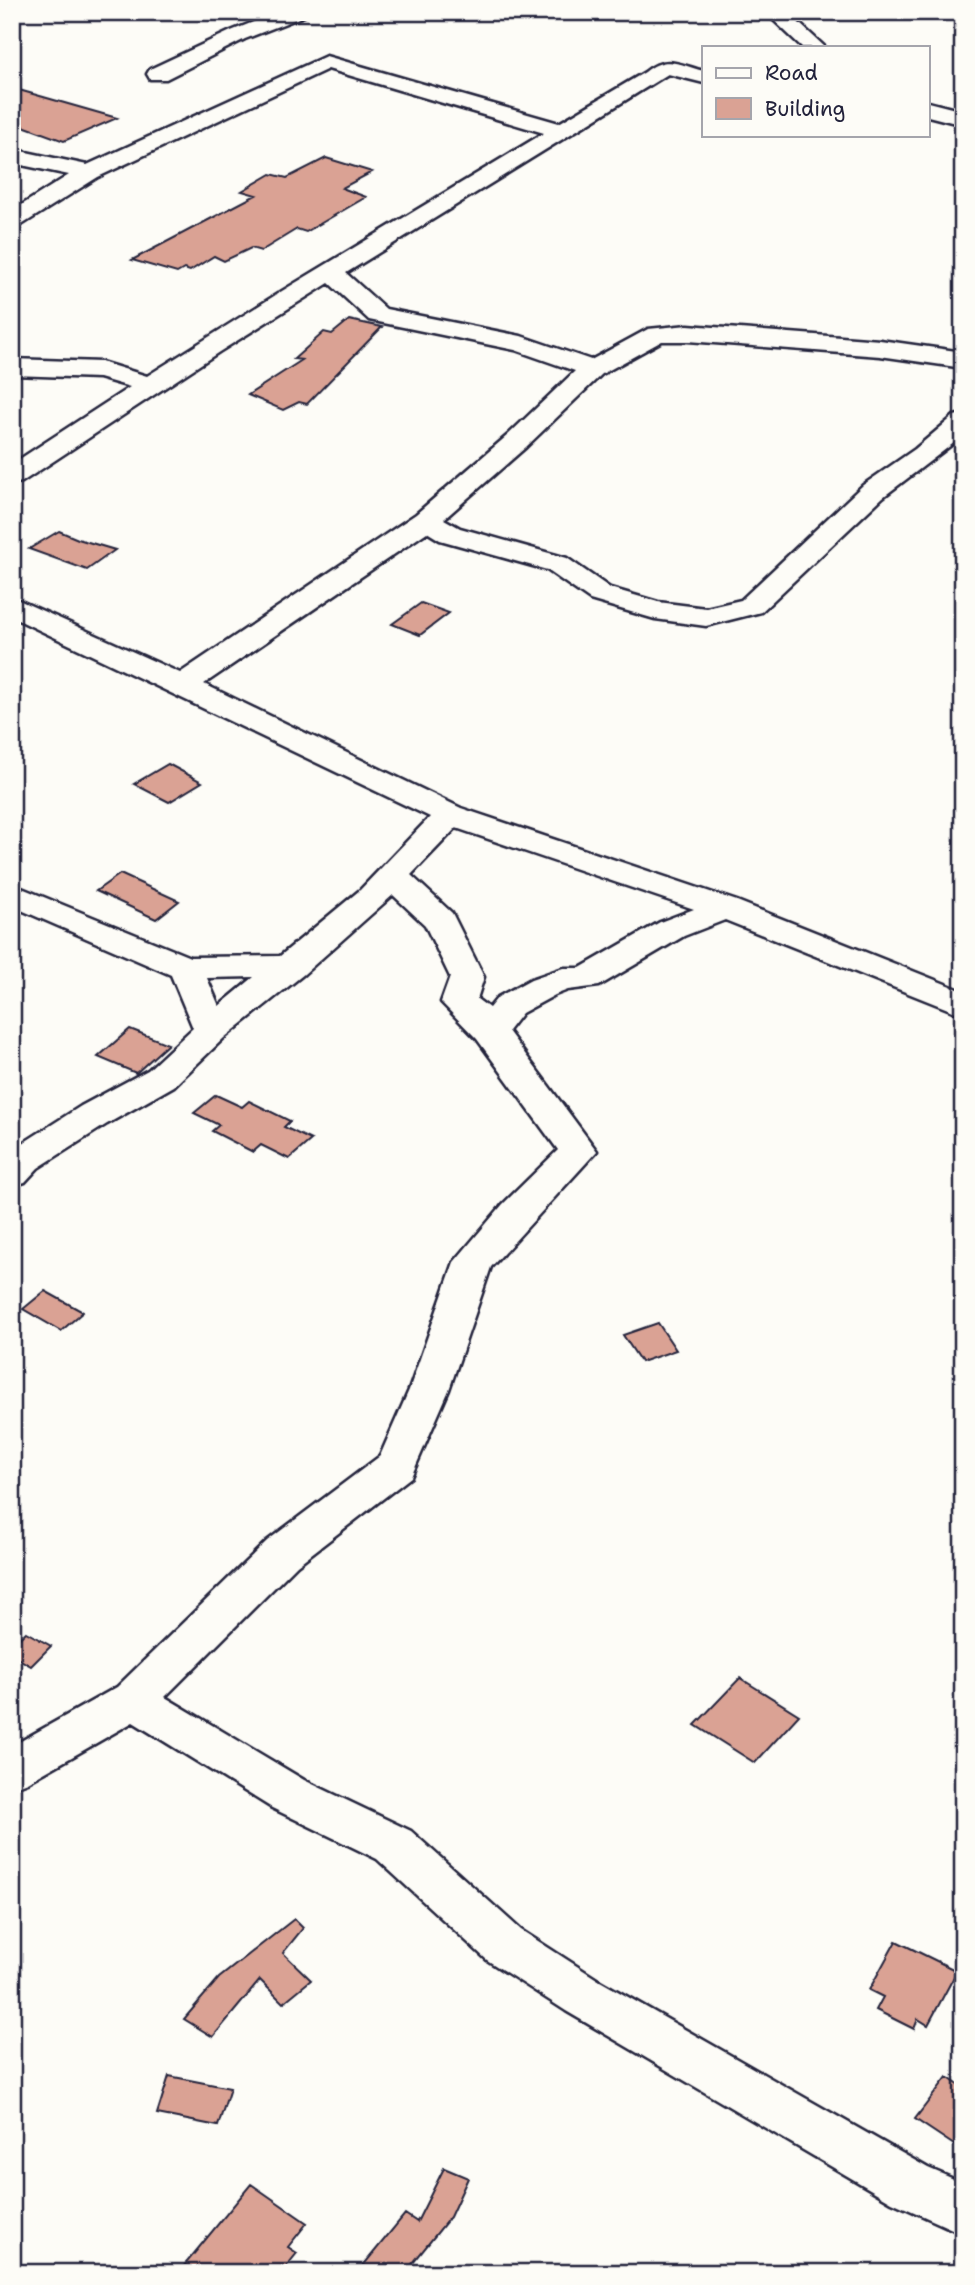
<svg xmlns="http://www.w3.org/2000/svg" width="975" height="2285" font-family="'Shantell Sans',sans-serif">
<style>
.building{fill:#daa294;stroke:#22223b;stroke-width:2}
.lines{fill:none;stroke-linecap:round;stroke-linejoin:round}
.street-casing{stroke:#22223b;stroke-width:5}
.street{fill:#fdfcf7;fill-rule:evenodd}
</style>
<rect width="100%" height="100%" fill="#fdfcf7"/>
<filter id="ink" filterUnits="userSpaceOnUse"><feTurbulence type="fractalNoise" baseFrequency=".0143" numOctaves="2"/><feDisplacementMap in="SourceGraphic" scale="14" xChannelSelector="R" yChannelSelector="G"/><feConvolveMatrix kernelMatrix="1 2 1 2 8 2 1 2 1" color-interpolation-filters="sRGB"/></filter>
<g filter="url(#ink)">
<path class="building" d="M12 88 117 118 64 141 12 122Z
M326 158 372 172 342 188 366 197 306 232 297 229 261 251 251 248 224 261 214 256 190 271 184 269 177 273 132 260 256 195 242 191 271 174 287 178Z
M349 320 382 327 307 404 299 402 283 410 248 395 302 360 294 359 324 332 332 334Z
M59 531 78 539 115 550 87 570 29 549Z
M421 603 449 613 420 635 392 624Z
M168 764 202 782 169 802 134 784Z
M120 874 179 901 156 919 96 891Z
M130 1029 168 1044 136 1073 98 1057Z
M216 1095 242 1107 249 1101 290 1121 284 1127 311 1140 289 1159 261 1145 253 1152 212 1131 219 1125 194 1113Z
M45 1291 83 1312 61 1331 23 1309Z
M658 1323 676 1350 641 1362 623 1335Z
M26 1632 51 1646 31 1666 12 1655V1645Z
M740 1678 799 1715 755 1763 695 1725Z
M294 1919 303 1928 283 1953 311 1980 283 2003 260 1980 213 2037 184 2019 219 1978Z
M896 1941 957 1971 928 2025 918 2019 914 2029 876 2010 883 1997 869 1990Z
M169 2076 230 2088 218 2126 157 2114Z
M947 2077 963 2088V2151L915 2119Z
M444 2168 468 2178 450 2217 405 2273H357L405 2214 417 2222Z
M251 2184 307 2223 288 2247 297 2253 281 2273H178Z"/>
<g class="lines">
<defs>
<path id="street" d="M278 12H307L304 16 245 39 166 79H150L147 74 150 69 231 31Z
M765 12H787L825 47H802Z
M326 56 559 123 645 72C666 54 680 65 704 71V83L668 74 346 273 386 309 521 336 591 360 648 329 688 325 880 340 963 352V368L880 356 688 341H662L602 374 526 447 444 519 460 528 567 558 610 588 658 602 706 608 741 600 863 485 915 449 954 416 963 414V436L883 497 761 612 706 626 655 619 590 600 547 570 440 540 427 532 204 684 461 808 737 901 963 991V1015L725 920 684 936 599 986 568 990 555 995 522 1013 508 1031 597 1151 491 1267 449 1390 411 1477 297 1565 165 1697 304 1780 411 1831 521 1930 600 1981 928 2168 963 2183V2234L892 2202 566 2011 487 1960 377 1859 272 1808 133 1722 28 1782 12 1788V1746L117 1687 267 1541 380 1456 409 1390 454 1262 503 1204 558 1150 477 1039 441 1002 450 977 425 925 393 895 304 974 224 1038 174 1086 107 1124 38 1168 25 1182 12 1186V1150L81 1106 148 1070 193 1028 171 975 12 906V884L190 957 280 956 360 890 430 817 12 617V597L180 673 416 514 508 435 575 371 515 350 369 320 329 283 219 352 22 482 12 484V464L130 387 99 378 12 375V359L101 362 147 376 282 291 544 133 328 69 98 177 20 226 12 228V211L69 175 12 163V149L87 165ZM456 828 694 909 660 922 580 968H563L531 979 498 997 489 1008 477 999 484 977 452 913 411 875ZM254 977 219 1006 207 978Z
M928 102 963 111V125L928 116Z"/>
</defs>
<use href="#street" class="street-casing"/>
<use href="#street" class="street"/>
</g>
</g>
<rect width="975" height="2285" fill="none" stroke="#fdfcf7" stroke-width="42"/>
<rect x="21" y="21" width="933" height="2243" fill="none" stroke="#22223b" stroke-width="2.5" filter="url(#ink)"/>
<rect x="702" y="46" width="228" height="91" fill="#fdfcf7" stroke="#a5a5ac" stroke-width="2"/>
<rect x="716" y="68" width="35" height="10" fill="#fdfcf7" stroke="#a5a5ac" stroke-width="2"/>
<text x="765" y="80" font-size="21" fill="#22223b">Road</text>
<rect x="716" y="98" width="35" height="21" fill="#daa294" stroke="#a5a5ac" stroke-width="2"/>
<text x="765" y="116" font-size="21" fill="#22223b">Building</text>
</svg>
